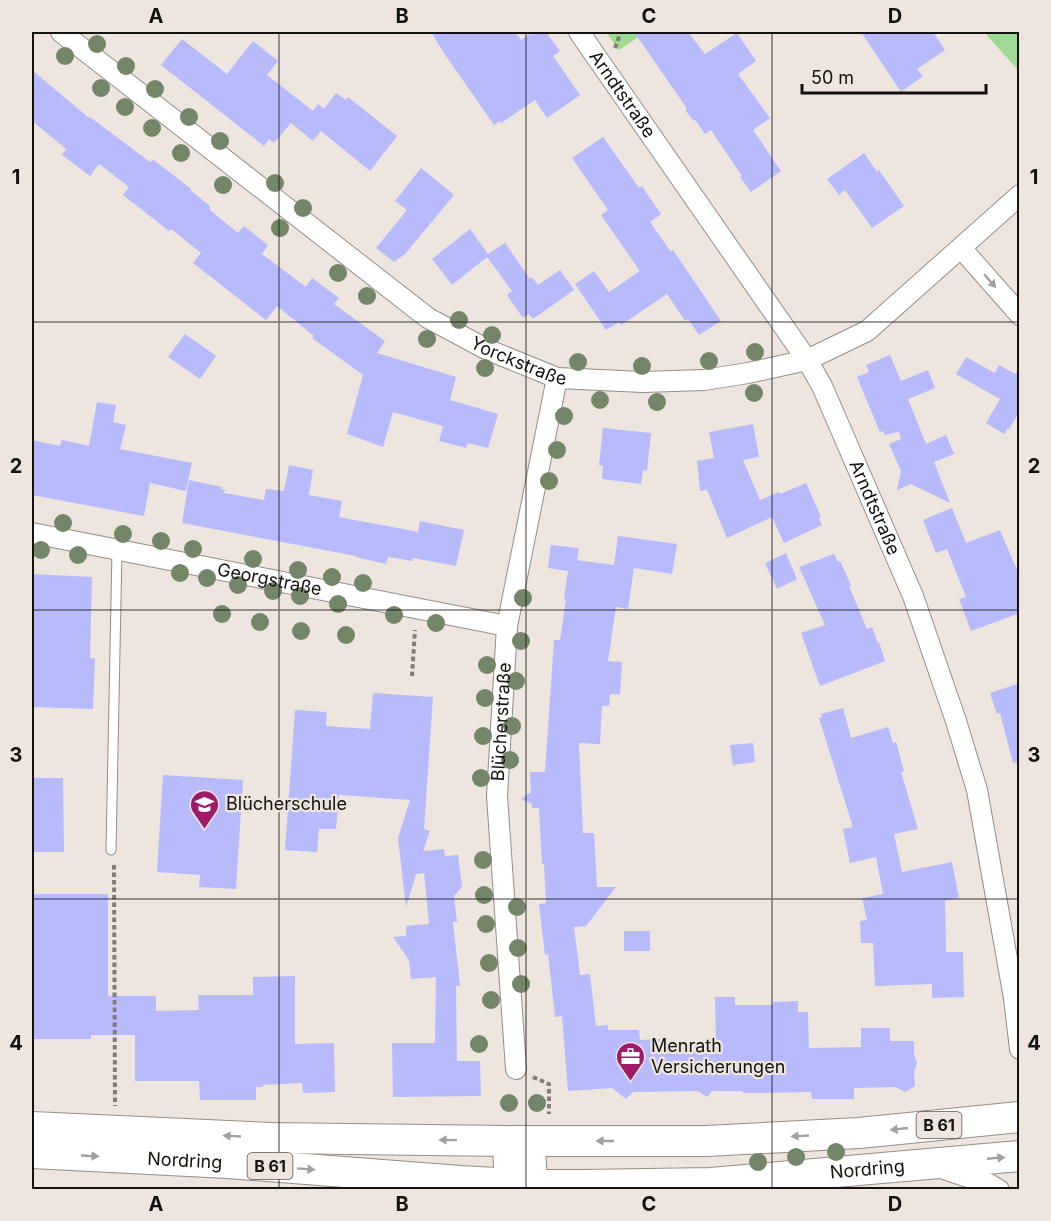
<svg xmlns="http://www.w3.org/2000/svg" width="1051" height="1221" font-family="Inter,sans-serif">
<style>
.green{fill:#9eda93}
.building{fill:#b7bafc}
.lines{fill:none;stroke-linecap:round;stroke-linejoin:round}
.lane-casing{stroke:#958e87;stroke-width:11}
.street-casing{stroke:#958e87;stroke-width:22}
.secondary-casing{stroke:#958e87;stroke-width:29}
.primary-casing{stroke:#958e87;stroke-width:32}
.path{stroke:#827d78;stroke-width:4;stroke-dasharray:4.5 3;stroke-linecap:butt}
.lane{stroke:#fff;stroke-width:9}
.street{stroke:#fff;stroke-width:20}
.secondary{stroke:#fff;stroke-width:27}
.primary{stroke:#fff;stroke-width:30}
.tree{fill:#748668}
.oneway{fill:#a1a09f}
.grid{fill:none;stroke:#14120f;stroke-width:1.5;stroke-opacity:0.55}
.labels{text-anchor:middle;stroke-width:4.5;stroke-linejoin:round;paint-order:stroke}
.shield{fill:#ede5de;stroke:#55514d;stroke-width:1.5}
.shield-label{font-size:16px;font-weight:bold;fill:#14120f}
.street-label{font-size:18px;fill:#14120f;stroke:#ede5de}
.poi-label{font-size:18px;fill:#14120f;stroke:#ede5de;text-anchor:start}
.neatline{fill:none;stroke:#14120f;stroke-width:2}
.grid-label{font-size:20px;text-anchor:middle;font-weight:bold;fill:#14120f}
</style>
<rect width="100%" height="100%" fill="#ede5de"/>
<path class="green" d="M606 32H646L619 50Z
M984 32H1019V71Z"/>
<path class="building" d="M431 32H515L521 40 533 32H546L560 51 553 56 580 95 547 118 535 100 501 123 500 121 494 125 444 53Z
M634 32H688L705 54 737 33 756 61 738 74 770 118 753 130 781 171 751 192 740 177 742 176 711 130 705 134 696 121 692 119 686 111V107Z
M861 32H933L945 50 917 69 923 76 901 92Z
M182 39 227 74 253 41 278 61 267 75 313 111 318 104 324 109 336 93 346 100 348 97 397 136 370 171 321 131 313 141 291 123 274 143 269 139 264 146 161 65Z
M32 70 89 118 90 117 150 162 154 160 191 189 190 190 210 206V210L238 233 244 226 268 245 262 254 306 287 312 278 339 298 334 304 385 341 377 353 456 377 450 400 498 414 488 448 468 443 466 448 439 441 443 426 393 412 383 447 347 434 363 375 312 338 314 336 277 306 266 320 193 263 201 253 171 229 169 231 123 195 129 187 99 164 90 176 62 155 66 149 32 121Z
M603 137 639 188 642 186 661 214 650 222 671 252 673 250 721 321 699 335 688 319 685 321 667 294 621 325 619 322 606 330 575 284 594 271 609 292 640 271 601 215 608 210 572 158Z
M864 153 877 172 879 170 904 206 872 228 845 190 839 195 827 179Z
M421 168 454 195 405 254 394 262 376 248 407 210 395 201Z
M470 229 488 254 505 243 530 279 532 277 538 285 560 270 574 290 533 319 529 314 523 318 507 295 512 291 487 257 452 285 432 259Z
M185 334 216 356 200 379 168 357Z
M890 355 901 381 928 370 935 388 908 399 926 444 946 435 954 454 934 462 950 503 911 484 897 490 901 471 889 444 901 439 899 432 885 435 883 431 880 432 857 377 869 372 866 365Z
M966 357 995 373 999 365 1015 374 1020 367V411L1009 429 1008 428 1004 434 986 423 1000 399 956 374Z
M97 402 116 405 113 422 126 425 120 449 192 463 186 491 150 483 144 516 32 495V440L60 446 62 440 89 446Z
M753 424 759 457 743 460 760 500 779 492 780 494 806 483 821 517 819 518 822 525 784 543 772 517 727 538 707 490 700 491 697 461 714 458 709 432Z
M603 428 651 433 647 471 643 470 641 484 602 479 603 466 599 465Z
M289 465 313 470 309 495 342 501 339 517 418 532 420 521 464 530 456 566 413 558 412 561 388 557 386 564 356 557V556L182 523 189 480 222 487 221 489 225 490 224 493 264 500 266 489 284 491Z
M952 508 966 543 1000 530 1020 577V613L971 631 959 599 966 597 947 549 936 553 923 520Z
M618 536 677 544 672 574 634 568 628 609 616 607 608 661 622 662 620 694H610L609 706H602L600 744 579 743 583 833H594L597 887H616L586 926 574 927 580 975 590 974 596 1026 608 1025V1030H639L640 1040 660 1039 661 1051H709V1042H716L715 997H735V1005H773V1002L798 1001V1012H808L809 1048 861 1047V1028H890V1041H914V1055L917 1063 914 1072 915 1086 905 1092 895 1087 854 1088V1099H812L811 1092 758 1093H743V1091H712L707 1097 698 1091 633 1092 626 1099 612 1088 568 1091 562 1016 555 1017 548 954 545 955 539 904 546 903 544 864H542L539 808H532V804L521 799 531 792 530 772H545L554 640H560L566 600 564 599 568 571 548 568 551 545 579 548 577 560 614 565Z
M786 553 797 579 777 589 765 563Z
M834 554 838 562 840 561 851 585 849 586 867 629 872 627 878 643 879 642 885 661 820 686 801 633 825 625 799 567Z
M32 574 92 577 90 658H95L93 709 32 707 34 621H32Z
M1020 683V762L1013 763 1000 713 997 714 990 693Z
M373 693 433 697 424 829 430 831 423 851 444 849 445 856 458 855 462 887 454 896 457 922H453L460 986H456L457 1061H480L481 1096 393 1097 392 1043H435L436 977 411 979 409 960 393 937 406 936V926L429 924 424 873 416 874 406 907 398 838 410 800 339 795 336 829H319L317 852 285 850 295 710 327 712 326 726 370 729Z
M843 708 851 738 888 727 893 743 896 742 904 771 901 772 918 829 894 834 902 872 952 862 959 898 945 901 946 952H963L964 997 932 998V984L875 986 873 943H861L860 921 867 920 862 898 883 894 876 857 850 863 843 829 853 827 819 718 822 717 821 714Z
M753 743 755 762 733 765 730 745Z
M163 775 243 780 236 889 199 887 200 875 157 872Z
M32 778H63L64 852H32Z
M32 894H108V996H156V1011L199 1010 198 995H253V977L295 976V1044L334 1043 335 1092 303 1093 302 1083 263 1085V1087H256V1100H200L199 1081H135V1035H91V1039H32Z
M624 931H650V951H624Z"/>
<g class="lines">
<defs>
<path id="lane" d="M111 850 117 550"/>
<g id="street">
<path id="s1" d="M61 32 428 318 486 349 557 378 643 382 704 380 748 373 807 360 867 331 1020 195"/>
<path id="s2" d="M579 32 807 360 822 386 913 596 956 721 977 790 1014 998 1020 1049"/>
<path d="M961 248 1020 315"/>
<path id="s3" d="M32 533 507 626"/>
<path id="s4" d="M516 1069 497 796 507 626 557 378"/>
<path d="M941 1168 989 1184 999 1190"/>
</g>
<path id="secondary" d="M506 1141 509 1190
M531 1141 534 1190"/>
<g id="primary">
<path d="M32 1127 272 1138 506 1141H707L859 1133 1020 1117"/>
<path id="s5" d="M32 1153 228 1163 460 1181 533 1185H582L711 1183 1020 1156"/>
</g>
</defs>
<use href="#lane" class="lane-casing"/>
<use href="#street" class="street-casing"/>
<use href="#secondary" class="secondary-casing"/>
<use href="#primary" class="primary-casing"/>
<path class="path" d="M615 48 621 32
M412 676 415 630
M114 865 115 1106
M533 1077 549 1084V1114"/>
<use href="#lane" class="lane"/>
<use href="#street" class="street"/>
<use href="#secondary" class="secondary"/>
<use href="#primary" class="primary"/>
</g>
<g class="tree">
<circle cx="97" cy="44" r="9"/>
<circle cx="65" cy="56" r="9"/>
<circle cx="126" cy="66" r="9"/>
<circle cx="101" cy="88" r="9"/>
<circle cx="155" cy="89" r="9"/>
<circle cx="125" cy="107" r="9"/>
<circle cx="189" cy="117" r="9"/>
<circle cx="152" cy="128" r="9"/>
<circle cx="220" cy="141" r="9"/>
<circle cx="181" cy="153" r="9"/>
<circle cx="275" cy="183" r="9"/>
<circle cx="223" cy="185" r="9"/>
<circle cx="303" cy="208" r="9"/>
<circle cx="280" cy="228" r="9"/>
<circle cx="338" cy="273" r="9"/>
<circle cx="367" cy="296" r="9"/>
<circle cx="459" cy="320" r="9"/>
<circle cx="492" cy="335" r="9"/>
<circle cx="427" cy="339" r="9"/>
<circle cx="755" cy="352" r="9"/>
<circle cx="709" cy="361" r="9"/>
<circle cx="578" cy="362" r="9"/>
<circle cx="642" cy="366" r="9"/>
<circle cx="485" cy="368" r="9"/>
<circle cx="754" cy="393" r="9"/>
<circle cx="600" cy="400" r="9"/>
<circle cx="657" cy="402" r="9"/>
<circle cx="564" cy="416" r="9"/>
<circle cx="557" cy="450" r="9"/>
<circle cx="549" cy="481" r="9"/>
<circle cx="63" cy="523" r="9"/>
<circle cx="123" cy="534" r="9"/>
<circle cx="161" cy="541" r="9"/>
<circle cx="193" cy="549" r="9"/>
<circle cx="41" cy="550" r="9"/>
<circle cx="78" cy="555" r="9"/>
<circle cx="253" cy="559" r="9"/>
<circle cx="298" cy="570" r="9"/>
<circle cx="180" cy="573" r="9"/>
<circle cx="332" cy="577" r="9"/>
<circle cx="207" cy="578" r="9"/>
<circle cx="363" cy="583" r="9"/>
<circle cx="238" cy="585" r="9"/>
<circle cx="273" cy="591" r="9"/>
<circle cx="300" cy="596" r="9"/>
<circle cx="523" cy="598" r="9"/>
<circle cx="338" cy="604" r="9"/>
<circle cx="222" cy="614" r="9"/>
<circle cx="394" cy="615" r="9"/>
<circle cx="260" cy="622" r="9"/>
<circle cx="436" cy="623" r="9"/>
<circle cx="301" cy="631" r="9"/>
<circle cx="346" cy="635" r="9"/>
<circle cx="521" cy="641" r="9"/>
<circle cx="487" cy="665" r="9"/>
<circle cx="516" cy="681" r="9"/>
<circle cx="485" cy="698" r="9"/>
<circle cx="512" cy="726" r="9"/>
<circle cx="483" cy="736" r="9"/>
<circle cx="510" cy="760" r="9"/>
<circle cx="481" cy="778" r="9"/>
<circle cx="483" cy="860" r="9"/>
<circle cx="484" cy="895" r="9"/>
<circle cx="517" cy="907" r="9"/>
<circle cx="486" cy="924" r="9"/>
<circle cx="518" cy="948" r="9"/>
<circle cx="489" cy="963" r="9"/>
<circle cx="521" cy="984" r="9"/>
<circle cx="491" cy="1000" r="9"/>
<circle cx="479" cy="1044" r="9"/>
<circle cx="509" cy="1103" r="9"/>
<circle cx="537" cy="1103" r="9"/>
<circle cx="836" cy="1152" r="9"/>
<circle cx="796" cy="1157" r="9"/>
<circle cx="758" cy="1162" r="9"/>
</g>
<defs><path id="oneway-solid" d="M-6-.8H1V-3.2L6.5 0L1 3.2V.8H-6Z" transform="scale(1.5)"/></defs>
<g class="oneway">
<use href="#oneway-solid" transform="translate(990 281) rotate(49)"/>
<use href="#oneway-solid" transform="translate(899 1129) rotate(174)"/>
<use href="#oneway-solid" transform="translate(232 1136) rotate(-177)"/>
<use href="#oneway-solid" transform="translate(800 1136) rotate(177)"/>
<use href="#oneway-solid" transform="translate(448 1140) rotate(-179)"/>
<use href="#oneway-solid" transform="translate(605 1141) rotate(180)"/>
<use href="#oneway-solid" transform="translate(90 1156) rotate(3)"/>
<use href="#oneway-solid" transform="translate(996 1158) rotate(-5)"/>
<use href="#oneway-solid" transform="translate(306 1169) rotate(4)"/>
</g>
<path class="grid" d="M279 32V1190M526 32V1190M772 32V1190M32 322H1020M32 610H1020M32 899H1020"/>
<defs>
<symbol id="school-pin" viewBox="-11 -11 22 30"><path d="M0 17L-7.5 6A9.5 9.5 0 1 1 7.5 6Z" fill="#9f1a69" stroke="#ede5de"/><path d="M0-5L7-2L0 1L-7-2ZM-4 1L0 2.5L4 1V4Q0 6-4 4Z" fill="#fff"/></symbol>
<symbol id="office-pin" viewBox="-11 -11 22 30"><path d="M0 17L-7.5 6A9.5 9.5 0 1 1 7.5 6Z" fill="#9f1a69" stroke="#ede5de"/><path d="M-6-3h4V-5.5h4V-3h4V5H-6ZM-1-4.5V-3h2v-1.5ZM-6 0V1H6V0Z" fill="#fff"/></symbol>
</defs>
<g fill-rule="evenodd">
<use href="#school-pin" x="188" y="788" width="33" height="45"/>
<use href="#office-pin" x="614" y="1040" width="33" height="45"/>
</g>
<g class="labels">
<g class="shield">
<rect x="916.5" y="1112" width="45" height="26" rx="4.5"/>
<rect x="247.5" y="1153" width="45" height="26" rx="4.5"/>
</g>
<g class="shield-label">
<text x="939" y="1131">B 61</text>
<text x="270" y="1172">B 61</text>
</g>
<g class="street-label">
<text dy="6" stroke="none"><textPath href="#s2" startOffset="76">Arndtstraße</textPath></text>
<text dy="6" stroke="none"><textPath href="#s1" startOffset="566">Yorckstraße</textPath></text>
<text dy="6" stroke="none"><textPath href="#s2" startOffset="562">Arndtstraße</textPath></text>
<text dy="6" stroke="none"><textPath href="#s3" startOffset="242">Georgstraße</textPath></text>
<text dy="6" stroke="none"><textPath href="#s4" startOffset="348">Blücherstraße</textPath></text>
<text dy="6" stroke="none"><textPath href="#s5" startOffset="153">Nordring</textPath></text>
<text dy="6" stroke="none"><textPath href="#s5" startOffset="837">Nordring</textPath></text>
</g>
<g class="poi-label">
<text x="226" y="810">Blücherschule</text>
<text x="651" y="1052">Menrath<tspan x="651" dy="21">Versicherungen</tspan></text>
</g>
</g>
<rect width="1051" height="1221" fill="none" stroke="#ede5de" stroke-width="66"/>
<path d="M802 84v9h184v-9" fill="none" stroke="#14120f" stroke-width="3"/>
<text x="811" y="84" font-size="18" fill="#14120f" stroke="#ede5de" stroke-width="4.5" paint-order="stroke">50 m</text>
<rect x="33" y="33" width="985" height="1155" class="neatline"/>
<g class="grid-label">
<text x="156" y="23">A</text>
<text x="402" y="23">B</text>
<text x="649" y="23">C</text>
<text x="895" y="23">D</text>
<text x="16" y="184">1</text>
<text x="1034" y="184">1</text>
<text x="16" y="473">2</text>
<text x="1034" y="473">2</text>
<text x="16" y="762">3</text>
<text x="1034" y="762">3</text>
<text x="16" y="1050">4</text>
<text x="1034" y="1050">4</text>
<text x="156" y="1211">A</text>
<text x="402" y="1211">B</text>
<text x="649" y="1211">C</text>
<text x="895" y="1211">D</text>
</g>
</svg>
